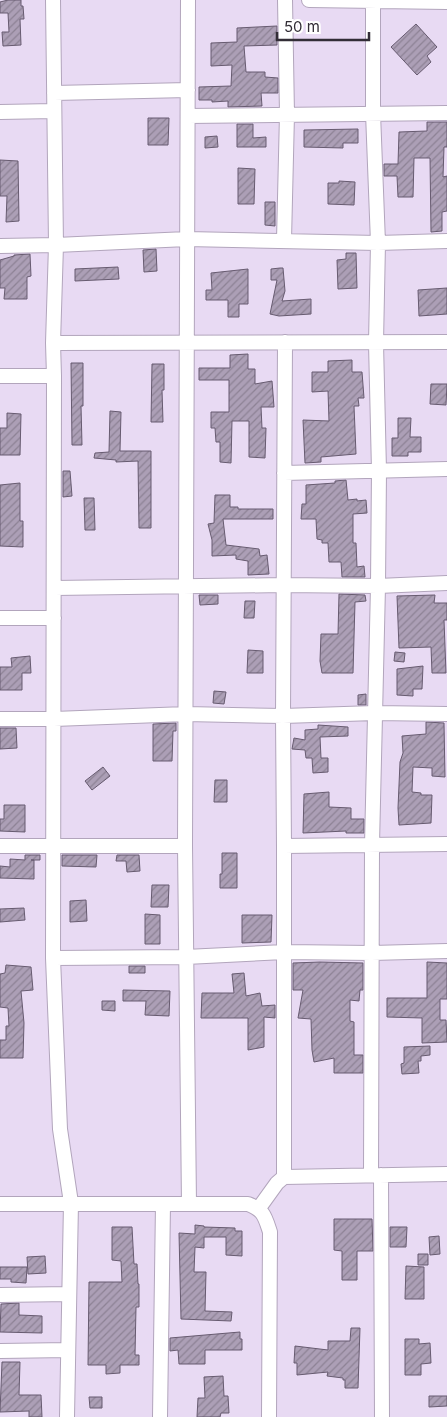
<svg xmlns="http://www.w3.org/2000/svg" width="447" height="1417" font-family="Inter,sans-serif">
<style>
.building{fill:url(#building-hatch);stroke:#675b70}
.lines{fill:none;stroke-linecap:round;stroke-linejoin:round}
.minor-casing{stroke:#b2a5bc;stroke-width:16}
.minor{stroke:#fff;stroke-width:14}
</style>
<defs>
<pattern id="building-hatch" width="6" height="6" patternUnits="userSpaceOnUse" patternTransform="scale(1.25)"><rect width="6" height="6" fill="#ac9fb6"/><path d="M-1 1l2-2M0 6l6-6M5 7l2-2" fill="none" stroke="#8d8295"/></pattern>
</defs>
<rect width="100%" height="100%" fill="#e8daf3"/>
<path class="building" d="M8 0H21V6H23L24 19H20L21 45 3 46 2 32H9L8 13H0V2Z
M416 24 437 47 427 56 431 62 417 75 391 47Z
M277 26V45L244 46 246 72H265V77L278 78V93H261L262 106 228 107V101L212 102V100H199V87L231 86 232 65 211 66V43L237 42V28Z
M148 118H169L168 145H148Z
M427 122H447V147H444L443 177 447 176V211L442 212V231L431 232 430 158H414L413 197H398L397 176H384V164H398L399 132 427 131Z
M237 124H253V138L266 137V147H237Z
M358 129V143H343V148L304 147V130Z
M217 136 218 147 205 148V137Z
M0 160 18 161 19 221 6 222 7 196H0Z
M238 168 255 169 254 204H238Z
M339 181 355 182 354 205 328 204V183H339Z
M265 202H275V226L265 225Z
M156 249 157 271 144 272 143 250Z
M346 253H356L357 288 338 289 337 260 346 259Z
M30 254 31 276 27 277V299H4L5 288H0V260L14 256V255Z
M118 267 119 279 75 281V269Z
M280 268H283L285 291 282 301 311 299V314L279 316 270 314 277 280H271V269Z
M248 269V304H239V317H228V300H206V290H212L211 273Z
M447 288V314L419 316 418 290Z
M248 354V369H255V384L272 381 274 407H261L262 428H266L265 458 249 457V421H232L231 463 220 462V442H216L215 428H211V412H229V380H199V368H230V355Z
M352 360V372H362L364 398H358L359 406H354L356 454 321 457V462L305 463 303 420 329 421 328 391 312 392V372H328V361Z
M71 363H83V406H81L82 445H72Z
M152 364H164V390H162L163 422H151Z
M431 384H447L446 405 430 404Z
M110 411 121 412 120 451H151V528H139L138 461 116 462V460L94 458 95 453 109 452Z
M7 413 21 414 20 455H0V428H7Z
M398 418H411L410 437H421V452H408V456H392V438H398Z
M63 471H70L72 496 63 497Z
M346 480 348 500 357 499V501L366 500 367 513 353 514V543H356L357 567 364 566 365 577H342L341 562H329L328 543H322V540L317 539 316 519H301L302 504H306V485L335 483V481Z
M20 483V521H23V547L0 546V485Z
M215 495H230V507H238V509H273V519H223L226 545 259 549 260 556 267 555 269 574 248 575V561L236 559V555L212 556V540L208 524 214 523Z
M84 498H94L95 530H85Z
M339 594 365 595 366 601 355 602 353 673H322L320 661 321 634H338Z
M199 595H218V604L200 605Z
M435 595 434 603H447V620H444L446 673H432L431 647 399 648 397 596Z
M245 601H255L254 618H244Z
M248 650 263 651V673H247Z
M395 652 405 653 404 662 394 661Z
M30 656 31 673H22V690H0V667H12L11 658Z
M423 666 422 689H413V696L397 695V669Z
M214 691 226 692 224 704 213 703Z
M366 694V705H358V695Z
M426 722 444 723 445 777 432 776V768L413 767 412 792 421 793V795H432L431 823 399 825 398 808 400 762 403 753 402 736 426 734Z
M176 723V731H173L172 761H153V724Z
M318 725 348 727V736L320 737 321 758H328V772L313 773 312 758H306L305 750 292 749 294 738 305 740V730L318 729Z
M0 728H16L17 748 0 749Z
M103 767 110 776 92 790 85 781Z
M215 780H227V802H214Z
M329 792V807L351 808V819H364V833H346V831L303 833 304 794Z
M4 805H25V832L0 831V819H4Z
M222 853H237V888H220V874H222Z
M25 855H40V860H31H34V879L0 878V866L10 867V859L25 860Z
M62 855H97L96 867 62 866Z
M117 855H139L140 871 127 872 126 861H116Z
M152 885H169L168 907H151Z
M86 900 87 921 70 922V901Z
M24 908 25 920 0 922V909Z
M145 914 160 915V944H145Z
M242 915H272L271 942 242 943Z
M320 962 363 963V990H360L359 1001 350 1000V1021L354 1022V1055H363V1073H334V1058L314 1062 312 1050 311 1019 298 1018 303 990H293V963Z
M427 962 447 963V999H440V1020H446L447 1042 422 1043V1018L387 1017V998H427Z
M6 965 31 967 33 990 21 991 24 1023 23 1058H0V1040H6V1026H9L8 1008 0 1007V974L5 973Z
M129 966H145V973H129Z
M244 973 246 996 260 993 262 1006 275 1005V1018L264 1017V1047L248 1050V1018H201L202 993H234L232 974Z
M123 990 170 991 169 1016 145 1015 146 1001H123Z
M102 1001H115V1011L102 1010Z
M430 1046V1055L421 1056V1061H418L419 1073 402 1074 401 1064 404 1063V1047Z
M334 1219H372L373 1251H357V1280H342V1251L334 1250Z
M195 1225 204 1226V1227L235 1228V1231H242V1256L226 1255V1237H204V1248L195 1247 194 1272H206L205 1311 232 1312 231 1321 181 1319 179 1233 195 1234Z
M112 1227H132L134 1264H137L138 1284H139V1307H136L135 1355H139V1365H120V1373L106 1374V1365H88L89 1282H122L121 1261 112 1260Z
M390 1227H407L406 1247H390Z
M439 1236 440 1254 430 1255 429 1237Z
M418 1254H428V1265H418Z
M45 1256 46 1273 28 1274 27 1257Z
M406 1266 424 1267V1299H405Z
M0 1267H27L26 1283 11 1282V1279H0Z
M19 1303V1315L42 1316V1333L0 1332 1 1304Z
M351 1328H360L358 1388H345V1380H343V1378L327 1376 328 1372 297 1375V1363H294L295 1346 328 1350V1341H350Z
M240 1332V1339H242V1350H205V1364H179L178 1350 170 1351V1338Z
M405 1339H419V1344L430 1343 431 1363 421 1364V1375H405Z
M2 1362H20L19 1395H41L42 1417H29V1411L0 1412Z
M223 1376 224 1396H228L229 1413H221L220 1417H197L198 1398H205L204 1377Z
M429 1396H447V1406L429 1407Z
M89 1397H102V1408H90Z"/>
<g class="lines">
<defs>
<path id="minor" d="M53 0 56 245 53 343 54 376 53 958 60 1129 71 1203 67 1417
M188 0 185 846 189 1204
M309 0 447 2
M54 93 188 90
M0 112 54 111
M188 116 447 113
M284 240 287 114 285 0
M0 246 56 245 187 239 378 243 447 241
M53 343 447 342
M0 376H54
M284 473 447 469
M54 588 283 585 378 586 447 583
M0 618H54
M0 719H54L186 714 283 716 375 713 447 714
M0 846H185
M284 846 447 844
M53 958 186 957 284 952 372 953 447 951
M371 1175 372 845 378 586 379 471 376 343 378 243 373 113V0
M381 1175 382 1417
M284 1177V846L283 716 285 342
M0 1204H248C264 1210 265 1217 270 1232L269 1417
M259 1208 277 1183 284 1177 447 1174
M0 1295 69 1294
M0 1351 68 1350
M160 1417 163 1204"/>
</defs>
<use href="#minor" class="minor-casing"/>
<use href="#minor" class="minor"/>
</g>
<path d="M277 32v8h92v-8" fill="none" stroke="#322d36" stroke-width="2.5"/>
<text x="284" y="32" font-size="15" fill="#322d36" stroke="#ffffff" stroke-width="4" paint-order="stroke">50 m</text>
</svg>
